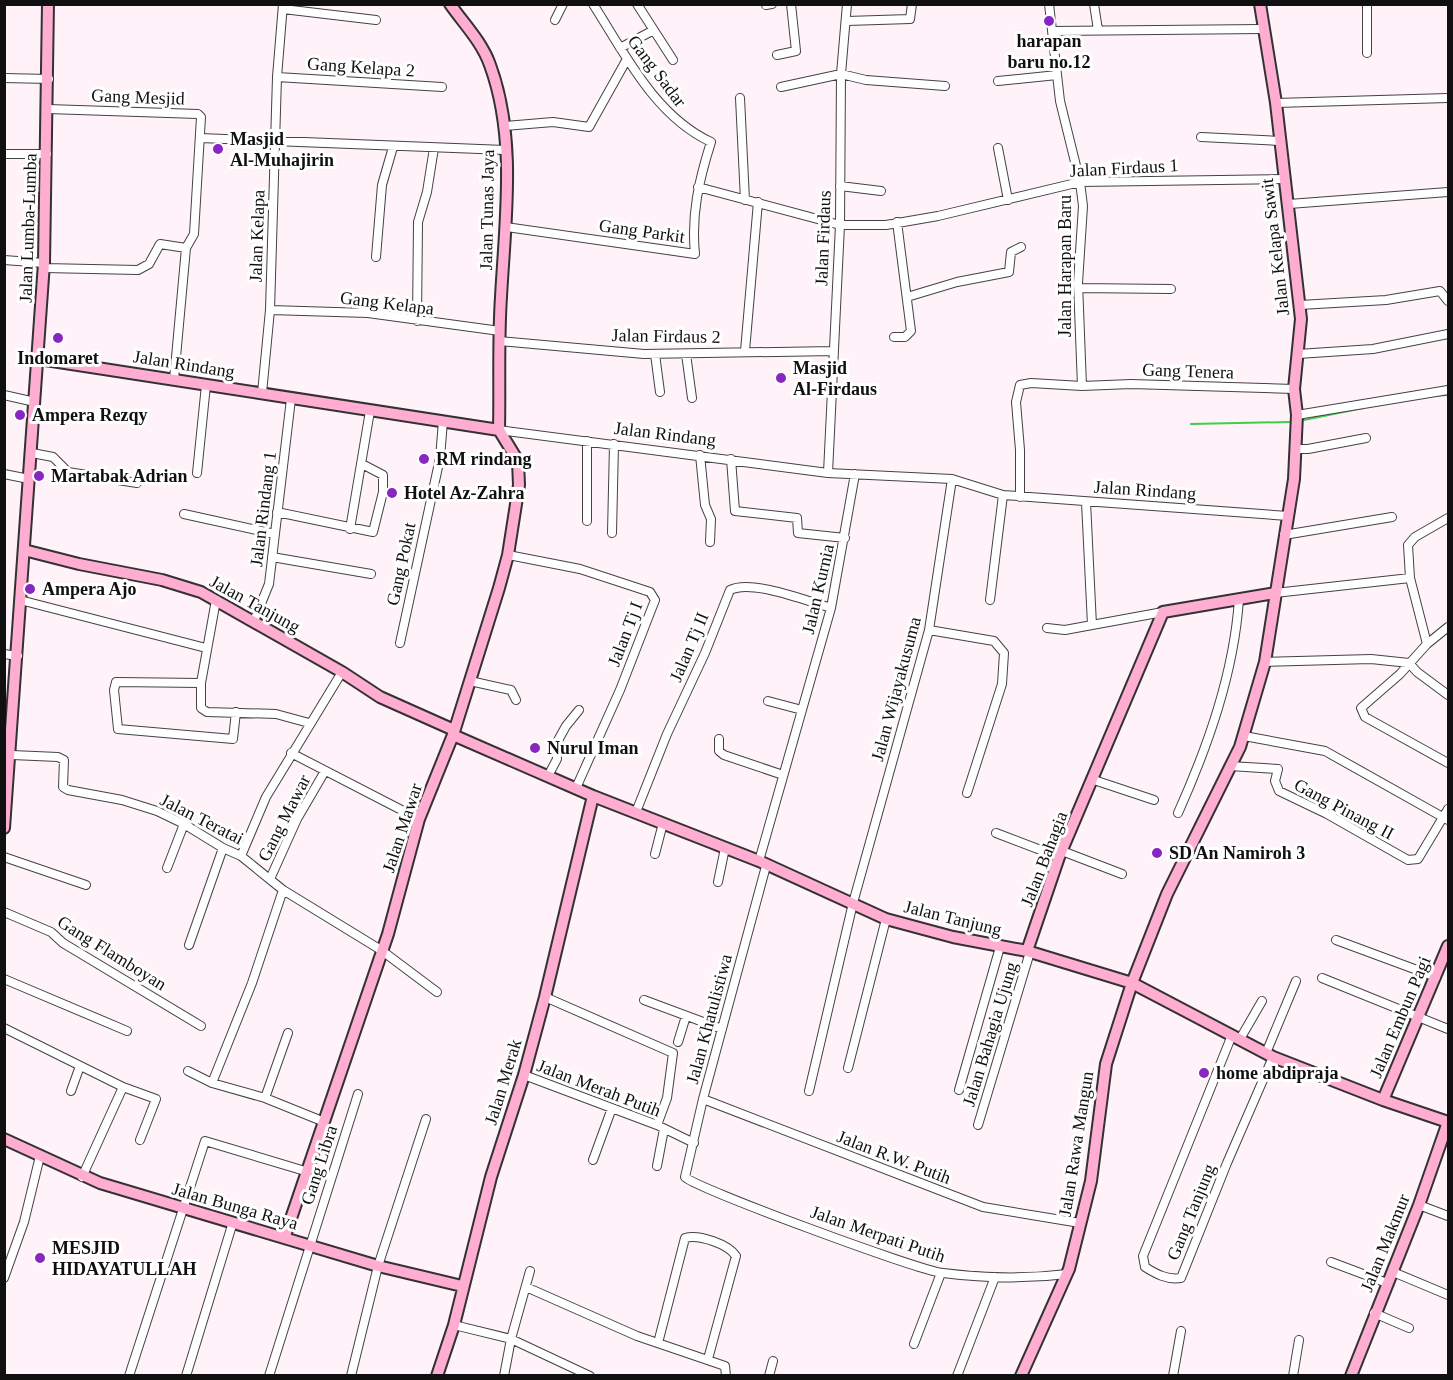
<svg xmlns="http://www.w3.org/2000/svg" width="1453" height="1380" font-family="'Times New Roman',serif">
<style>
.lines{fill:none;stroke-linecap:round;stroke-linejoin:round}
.stream{stroke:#3ece49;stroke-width:2}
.street-casing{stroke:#434343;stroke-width:10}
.secondary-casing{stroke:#323232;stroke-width:14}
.street{stroke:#fff;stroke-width:8}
.secondary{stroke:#ffaed1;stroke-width:10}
.poi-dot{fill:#8826c2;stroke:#fff;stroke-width:2}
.labels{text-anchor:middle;stroke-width:6;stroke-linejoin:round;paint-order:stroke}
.poi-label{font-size:18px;font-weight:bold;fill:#101010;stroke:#fff;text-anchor:start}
.street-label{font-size:18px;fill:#101010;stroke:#fff}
</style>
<rect width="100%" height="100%" fill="#fff3f9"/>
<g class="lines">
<path class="stream" d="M1430 396 1448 395
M1304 420 1363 408
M1191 424 1289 422"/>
<defs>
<path id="street" d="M637 4 673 60
M1049 4 1060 101 1080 182 1083 206 1078 283 1082 386
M1094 4 1098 30
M1367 4V53
M766 5 772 4
M283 9 376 20
M555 20 563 4
M847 21 910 19 912 4
M1052 31 1263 29
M620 48 652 31
M777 55 796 51 791 4
M277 77 442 87
M4 78 49 79
M998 81 1057 75
M781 87 841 74 866 80 945 86
M740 98 745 200
M1276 103 1448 98
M48 109 198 114 201 117 194 234 186 248 174 379
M504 126 553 122 589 127 627 59
M1201 137 1280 141
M200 138 505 150
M998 148 1008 200
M4 154H47
M840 186 881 191
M698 187 840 225H886L938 216 1080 182 1284 179
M1289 204 1448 192
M506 227 695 254C691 214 699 180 711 142 655 116 625 54 593 4
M376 257 382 185 393 147
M4 260 44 263
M44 268 138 270 149 264 160 244 186 248
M1078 288 1171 289
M907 297 957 282 1009 272 1011 252 1021 247
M1300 305 1386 300 1440 291 1448 301
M270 310 368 313 500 331
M417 321 418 222 427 192 434 148
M894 337H905L911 331 897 222
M499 341 644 354 834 351
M745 351 758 202
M655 354 660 392
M686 354 692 398
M1298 354 1373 349 1448 334
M262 393 270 310 277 77 283 4
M4 395 35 402
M1297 415 1448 390
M499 430 828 473 952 479 1003 495 1288 516
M1295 449H1308L1366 438
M32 453 53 457 68 472 137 483
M700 455 705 505 711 519 710 542
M731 459 735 511 797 518 798 533 845 538
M197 473 206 385
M828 473 840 225 841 74 847 4
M4 474 29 479
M1020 497V450L1016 402 1020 385 1031 383 1082 386 1131 384 1294 389
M1086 502 1092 625 1163 612
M277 512 373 532 383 492V475L362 464
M184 514 275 534
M1448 518 1415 537 1408 545 1410 578 1427 644 1400 674 1361 708 1365 717 1448 763
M587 521V441
M350 529 370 411
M612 533 614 444
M1284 535 1392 517
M508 555 580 569 650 592 655 600 620 690 576 788
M272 557 371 574
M1275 593 1410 578
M20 600 206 648
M216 600 201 683V708L207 712 276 714 309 723
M990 600 1003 495
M254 621 269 584 291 399
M1047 628 1065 630 1092 625
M929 630 994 641 1004 653 1002 684 967 793
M400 643 440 458 443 421
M1427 644 1448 627
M4 654 18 656
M1265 662 1371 659 1409 663
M1409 663 1417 672 1448 695
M470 681 511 690 516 700
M201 683 116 682 114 690 118 729 233 739 236 712
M768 701 802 710
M1244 736 1325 751 1448 820
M719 739V751L724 755 783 775
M291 753 419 819
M12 755 58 757 64 760 63 787 68 790 122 800 157 811 184 824 223 848 241 856 283 890 381 950 437 992
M1230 766 1278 769 1275 781 1279 791 1327 814 1408 860 1418 859 1448 809
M548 776 557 759 556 744 566 726 579 710
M1094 780 1154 800
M636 812 667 734 705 653 730 590C752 579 807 601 831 608
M1178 813C1208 746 1234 673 1239 599
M996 833 1059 857
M1062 851 1122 874
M655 854 663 823
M241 856 266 797 342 672
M4 857 86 885
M759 861 831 608 855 474
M766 866 703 1099 685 1177C695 1188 920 1271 943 1273 983 1278 1027 1279 1067 1274
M167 868 184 824
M270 879 297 819 325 771
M718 882 725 848
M4 912 51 932 63 943 201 1026
M1336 940 1436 977
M189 945 223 848
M1322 978 1448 1029
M4 979 127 1031
M545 997 673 1053 667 1098 657 1125
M644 1000 722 1029
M4 1028 123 1087 156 1099 140 1140
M1232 1035 1143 1256 1145 1267C1156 1274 1167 1280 1181 1278L1227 1163 1273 1057
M1240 1039 1262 1001
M678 1042 686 1016
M1266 1053 1296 981
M848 1068 886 919
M188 1071 212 1083 265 1098 322 1121
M524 1075 657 1125 694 1143
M212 1083 252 983 283 890
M959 1090 1000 947
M71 1091 80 1066
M809 1091 853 903 929 630 952 479
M265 1098 288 1033
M703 1099 983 1207 1080 1223
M978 1125 1030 952
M593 1160 612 1108
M657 1166 664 1129
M82 1177 123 1087
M1419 1205 1448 1216
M1331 1262 1387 1283
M1393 1272 1448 1295
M4 1278 24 1222 40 1156
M526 1287 637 1336 725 1366 726 1376
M1374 1313 1409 1328
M454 1325 511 1339 590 1376
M658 1343 685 1238C699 1234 728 1244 736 1256L708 1359
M914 1344 941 1273
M129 1376 205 1141 305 1171
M186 1376 233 1222
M269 1376 358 1094
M351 1376 378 1266 426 1119
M504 1376 511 1339 530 1271
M769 1376 773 1361
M957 1376 995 1277
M1173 1376 1181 1331
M1293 1376 1299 1340"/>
<path id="secondary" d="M450 4C464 24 482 42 490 65 517 138 505 221 501 297 498 341 500 385 499 430
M39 359 499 430
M24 550 79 564 162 580 201 592 342 672 380 697 454 730
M453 735 593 796 759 861 886 919 953 937 1027 951 1132 983 1273 1057 1383 1100 1448 1122 1419 1205 1351 1376
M4 828 44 263 48 4
M1027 951 1059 857 1163 612 1275 593
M1383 1100 1448 946
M4 1139 100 1183 378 1266 462 1286
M285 1236 388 934 419 819 453 735 499 588 508 555 519 485 518 461 499 430
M437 1376 454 1325 491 1177 524 1075 545 997 593 796
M1021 1376 1069 1269 1091 1181 1106 1064 1132 983 1167 894 1240 747 1265 662 1294 479 1297 415 1294 389 1301 319 1276 103 1260 4"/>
</defs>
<use href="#street" class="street-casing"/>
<use href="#secondary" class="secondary-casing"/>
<use href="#street" class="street"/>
<use href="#secondary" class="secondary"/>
</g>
<g class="poi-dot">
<circle cx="1049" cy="21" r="6"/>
<circle cx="218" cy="149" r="6"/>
<circle cx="58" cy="338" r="6"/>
<circle cx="781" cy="378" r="6"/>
<circle cx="20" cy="415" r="6"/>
<circle cx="424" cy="459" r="6"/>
<circle cx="39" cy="476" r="6"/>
<circle cx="392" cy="493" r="6"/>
<circle cx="30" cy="589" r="6"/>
<circle cx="535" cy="748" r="6"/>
<circle cx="1157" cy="853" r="6"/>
<circle cx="1204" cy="1073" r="6"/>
<circle cx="40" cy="1258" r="6"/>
</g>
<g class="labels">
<g class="poi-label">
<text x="1049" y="47" text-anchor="middle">harapan<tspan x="1049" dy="21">baru no.12</tspan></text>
<text x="230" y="145">Masjid<tspan x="230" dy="21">Al-Muhajirin</tspan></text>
<text x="58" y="364" text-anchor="middle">Indomaret</text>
<text x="793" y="374">Masjid<tspan x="793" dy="21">Al-Firdaus</tspan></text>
<text x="32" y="421">Ampera Rezqy</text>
<text x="436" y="465">RM rindang</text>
<text x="51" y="482">Martabak Adrian</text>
<text x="404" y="499">Hotel Az-Zahra</text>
<text x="42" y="595">Ampera Ajo</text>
<text x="547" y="754">Nurul Iman</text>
<text x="1169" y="859">SD An Namiroh 3</text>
<text x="1216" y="1079">home abdipraja</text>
<text x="52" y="1254">MESJID<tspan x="52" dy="21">HIDAYATULLAH</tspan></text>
</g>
<g class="street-label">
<text transform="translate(361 67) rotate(4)" y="6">Gang Kelapa 2</text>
<text transform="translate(657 71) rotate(53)" y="6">Gang Sadar</text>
<text transform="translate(138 97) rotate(2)" y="6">Gang Mesjid</text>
<text transform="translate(1124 168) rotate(-3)" y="6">Jalan Firdaus 1</text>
<text transform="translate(487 210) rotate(-89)" y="6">Jalan Tunas Jaya</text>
<text transform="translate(28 228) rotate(-88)" y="6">Jalan Lumba-Lumba</text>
<text transform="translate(642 231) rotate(8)" y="6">Gang Parkit</text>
<text transform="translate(257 236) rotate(-88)" y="6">Jalan Kelapa</text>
<text transform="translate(823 238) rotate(-88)" y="6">Jalan Firdaus</text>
<text transform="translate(1275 247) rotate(-97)" y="6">Jalan Kelapa Sawit</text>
<text transform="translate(1065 266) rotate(-90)" y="6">Jalan Harapan Baru</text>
<text transform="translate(387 303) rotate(7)" y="6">Gang Kelapa</text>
<text transform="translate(666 336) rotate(1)" y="6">Jalan Firdaus 2</text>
<text transform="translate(184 364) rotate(9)" y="6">Jalan Rindang</text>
<text transform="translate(1188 371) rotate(2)" y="6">Gang Tenera</text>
<text transform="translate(665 434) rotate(7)" y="6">Jalan Rindang</text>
<text transform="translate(1145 490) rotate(4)" y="6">Jalan Rindang</text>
<text transform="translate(263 509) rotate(-83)" y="6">Jalan Rindang 1</text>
<text transform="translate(401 564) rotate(-78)" y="6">Gang Pokat</text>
<text transform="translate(818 589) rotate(-77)" y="6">Jalan Kurnia</text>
<text transform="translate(255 604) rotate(29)" y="6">Jalan Tanjung</text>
<text transform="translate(625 634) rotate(-69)" y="6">Jalan Tj I</text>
<text transform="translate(689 647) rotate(-67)" y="6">Jalan Tj II</text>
<text transform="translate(896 689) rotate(-75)" y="6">Jalan Wijayakusuma</text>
<text transform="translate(1344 809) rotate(28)" y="6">Gang Pinang II</text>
<text transform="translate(284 818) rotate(-63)" y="6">Gang Mawar</text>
<text transform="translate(202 819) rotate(27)" y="6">Jalan Teratai</text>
<text transform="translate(402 828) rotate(-72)" y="6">Jalan Mawar</text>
<text transform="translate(1044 859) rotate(-69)" y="6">Jalan Bahagia</text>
<text transform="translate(953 918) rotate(14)" y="6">Jalan Tanjung</text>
<text transform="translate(112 953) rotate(32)" y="6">Gang Flamboyan</text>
<text transform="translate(1400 1017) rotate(-67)" y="6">Jalan Embun Pagi</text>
<text transform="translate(709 1019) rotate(-75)" y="6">Jalan Khatulistiwa</text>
<text transform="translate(990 1034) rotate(-73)" y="6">Jalan Bahagia Ujung</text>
<text transform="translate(503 1082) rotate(-73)" y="6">Jalan Merak</text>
<text transform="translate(599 1088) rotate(21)" y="6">Jalan Merah Putih</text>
<text transform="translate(1076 1144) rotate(-81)" y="6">Jalan Rawa Mangun</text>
<text transform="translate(894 1157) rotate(21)" y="6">Jalan R.W. Putih</text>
<text transform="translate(319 1165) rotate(-72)" y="6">Gang Libra</text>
<text transform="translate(235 1206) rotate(16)" y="6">Jalan Bunga Raya</text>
<text transform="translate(1191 1212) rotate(-68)" y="6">Gang Tanjung</text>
<text transform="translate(878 1234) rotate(19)" y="6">Jalan Merpati Putih</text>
<text transform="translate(1385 1243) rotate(-68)" y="6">Jalan Makmur</text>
</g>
</g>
<rect width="1453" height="1380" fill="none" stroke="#101010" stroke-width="12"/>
</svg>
